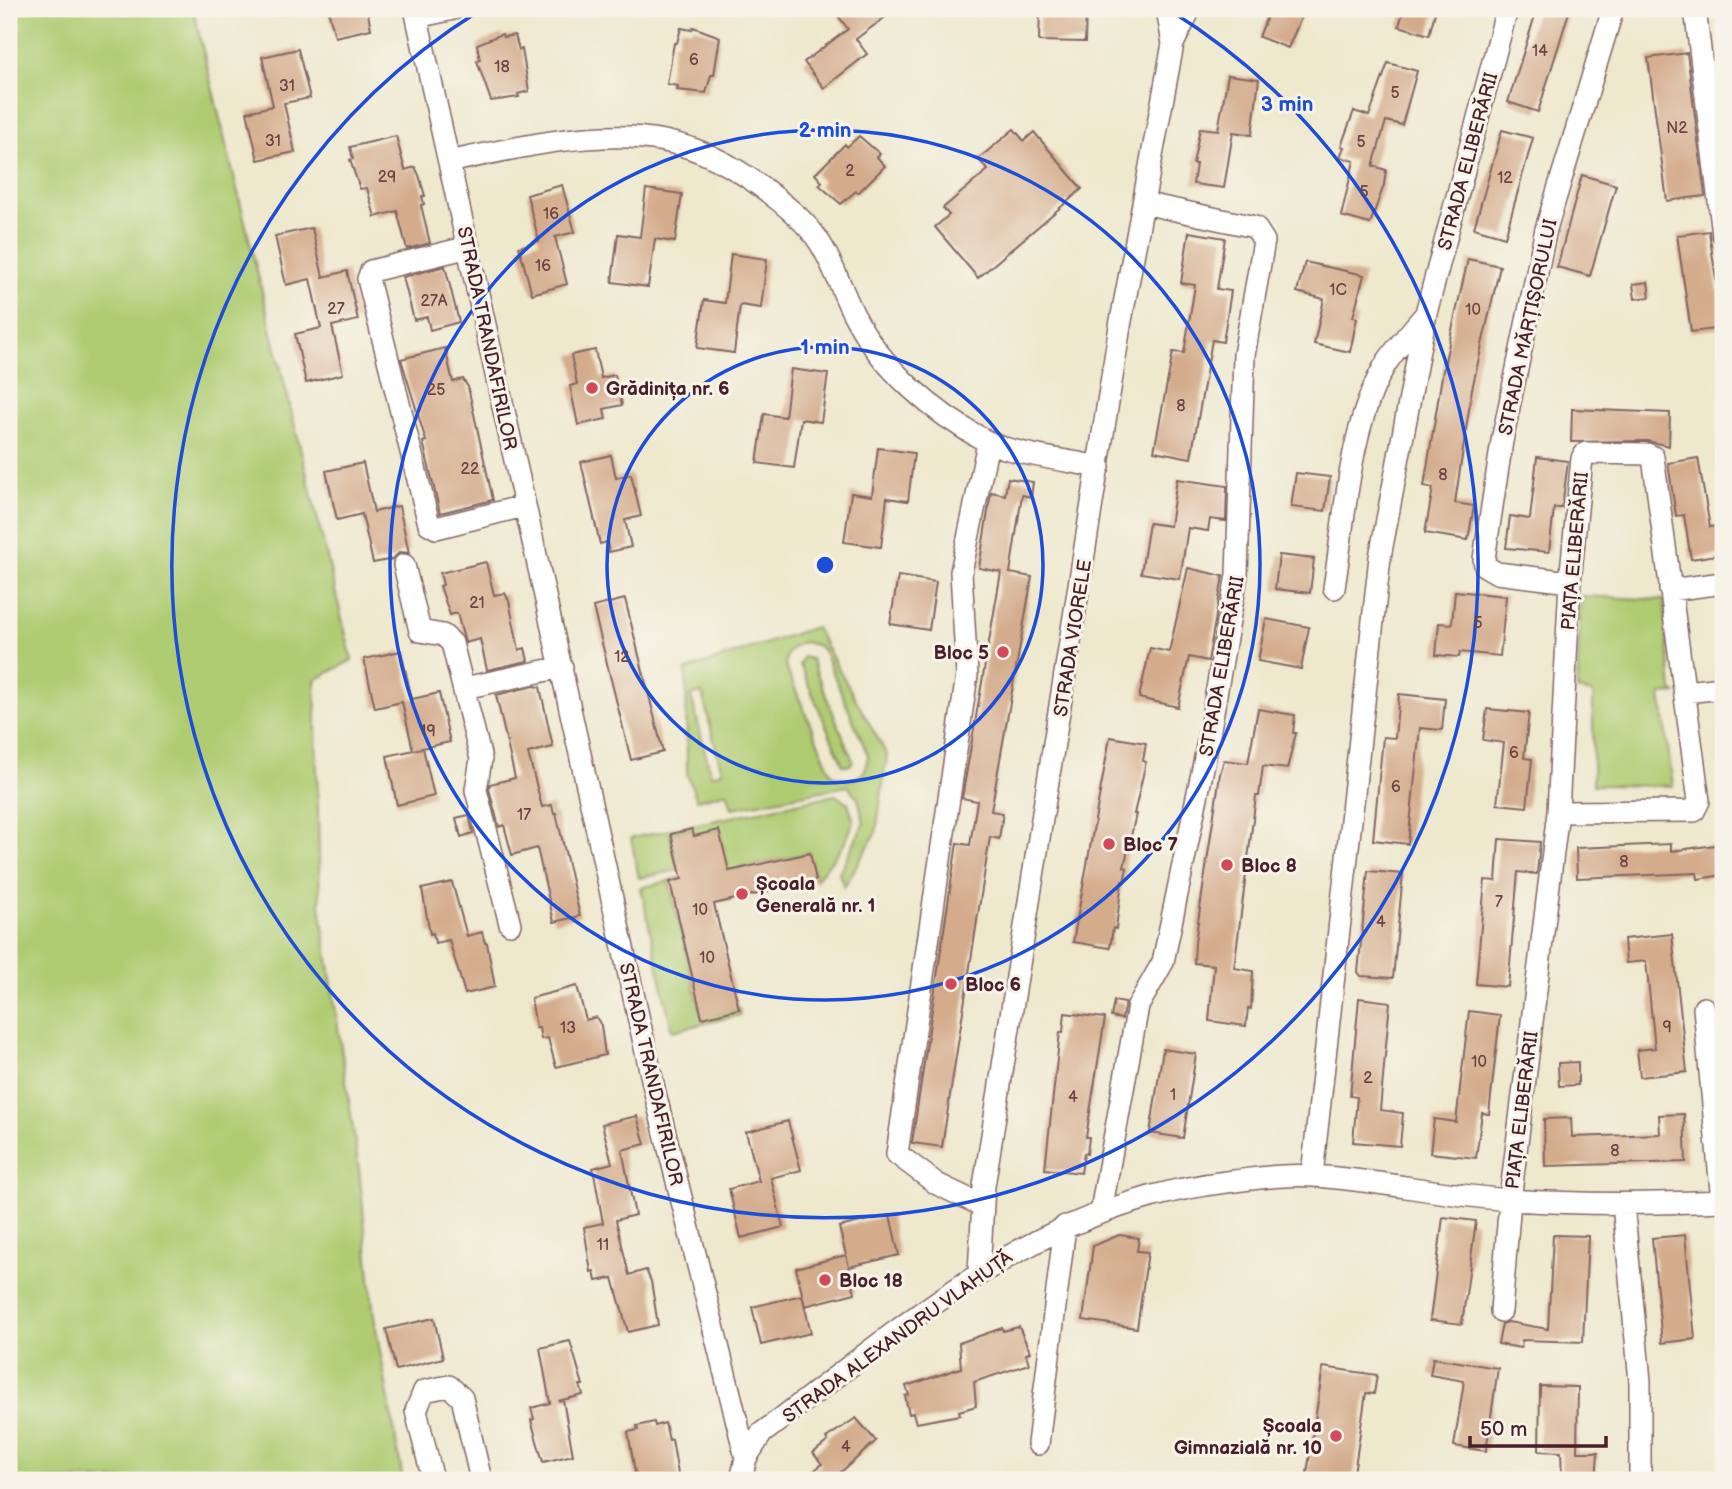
<svg xmlns="http://www.w3.org/2000/svg" width="1732" height="1489" font-family="'Balsamiq Sans',sans-serif">
<style>
.green{fill:#afcc72;stroke:#7c764e;stroke-width:2;fill-rule:evenodd}
.building{fill:#d4ac8c}
.lines{fill:none;stroke-linecap:round;stroke-linejoin:round}
.minor-casing{stroke:#836564;stroke-width:24}
.minor{stroke:#fff;stroke-width:21}
.ring{fill:none;stroke:#1d4ed8;stroke-width:3.5}
.poi-dot{fill:#d1495b;stroke:#f7f3e8;stroke-width:2.5}
.labels{text-anchor:middle;stroke-width:6;stroke-linejoin:round;paint-order:stroke}
.number-label{font-size:16px;fill:#6c4243}
.street-label{font-size:19px;fill:#4a1f2b;stroke:#f7f3e8}
.poi-label{font-size:19px;font-weight:bold;fill:#4a1f2b;stroke:#f7f3e8;text-anchor:start}
.centre{fill:#1d4ed8;stroke:#f7f3e8;stroke-width:3.5}
.ring-label{font-size:21px;text-anchor:middle;font-weight:bold;fill:#1d4ed8;stroke:#f7f3e8;stroke-width:6;stroke-linejoin:round;paint-order:stroke}
</style>
<rect width="100%" height="100%" fill="#f7f3e8"/>
<filter id="ink" filterUnits="userSpaceOnUse"><feTurbulence type="fractalNoise" baseFrequency=".0143" numOctaves="2"/><feDisplacementMap in="SourceGraphic" scale="14" xChannelSelector="R" yChannelSelector="G"/><feConvolveMatrix kernelMatrix="1 2 1 2 8 2 1 2 1" color-interpolation-filters="sRGB"/></filter>
<filter id="wash" filterUnits="userSpaceOnUse"><feTurbulence type="fractalNoise" baseFrequency=".00686" numOctaves="4" result="noise"/><feDisplacementMap in="SourceGraphic" scale="28" xChannelSelector="R" yChannelSelector="G"/><feGaussianBlur stdDeviation="1.57" result="paint"/><feColorMatrix in="noise" values="0 0 0 0 0 0 0 0 0 0 0 0 0 0 0 0 0 1.4 0 .05"/><feComposite in="paint" operator="in"/></filter>
<g filter="url(#wash)">
<rect width="100%" height="100%" fill="#eee8cd"/>
<path class="green" d="M9 9H193L352 660 315 680 320 905 359 1169 374 1317 403 1480H9Z
M1581 596 1664 600 1672 691 1677 693 1661 695 1673 786 1593 785V693L1577 690Z
M815 627 887 755 876 833 844 887 839 873 864 823 858 798 848 786 732 808 727 792 697 800 687 774 686 670ZM804 642 819 646 825 654 868 755 865 771C855 782 843 782 831 773L787 670C782 655 790 646 804 642ZM702 693 722 772 711 775 691 696Z
M803 657 811 659 853 761 850 765H843L800 665Z
M835 795 848 803 854 822 844 844 816 880 809 853 729 871 719 830 694 836 692 829 670 834 678 870 639 878 631 838Z
M682 877 669 883 702 1017 739 1009 740 1015 672 1031 641 888Z"/>
<g id="blocks">
<path class="building" d="M328 9H367L371 29 335 37Z
M833 9H896L856 39 867 54 824 88 804 62 848 29Z
M1040 9H1086L1085 42 1039 41Z
M1270 9H1305L1288 48 1259 37Z
M1404 9H1436L1429 35 1399 26Z
M1537 9 1569 12 1538 112 1508 102Z
M693 27 720 37 714 75H711L706 93 677 90 678 86 667 84 674 43H677L681 28 692 30Z
M502 34 503 37 515 35 519 50 522 49 529 91 518 94 519 97 491 101 477 61 480 60 477 44Z
M298 49 310 98 284 103 295 152 258 160 247 112 273 106 262 57Z
M1687 53 1705 196 1667 201 1648 58Z
M1388 63 1417 71 1402 125 1386 121 1373 166 1386 170 1384 185 1370 224 1341 216 1354 161 1340 157 1344 147 1341 146 1354 111 1369 116Z
M1228 75 1259 79 1252 135 1233 132 1224 188 1193 184 1196 164H1193L1200 128 1218 130Z
M1014 129 1024 141 1034 132 1082 189 978 278 935 227 949 215 943 208 988 170 978 159Z
M1502 130 1533 138 1505 237 1474 228Z
M396 136 405 170 415 167 419 175 425 196H422L424 204 421 205 430 243 407 249 397 211 375 217 367 188 360 189 350 160 353 159 350 147Z
M859 136 880 154 877 157 885 166 858 193 856 191 841 204 819 185 822 182 815 174 845 144 847 147Z
M1582 175 1616 185 1590 276 1557 267Z
M562 185 575 232 555 237 567 284 532 294 519 247 539 241 527 195Z
M646 189 682 194 675 242 655 239 648 287 612 282 618 234 640 237Z
M312 228 323 277 347 271 358 320 332 326 343 374 306 383 295 334 321 328 310 279 286 285 275 236Z
M1709 231 1723 328 1691 332 1677 235Z
M1189 232 1225 238 1217 289 1231 291 1223 342 1212 340 1191 458 1154 451 1173 352 1184 353 1195 285 1181 283Z
M731 254 767 259 761 308 740 305 734 353 697 348 704 300 725 303Z
M1468 259 1500 266 1472 389 1455 503 1474 506 1468 540 1425 533 1433 488 1424 486 1443 370Z
M1305 262 1364 275 1353 317 1357 318 1350 352 1314 344 1324 299 1297 292Z
M445 266 459 322 430 330 427 317 414 320 403 277Z
M1648 282 1650 297 1635 299 1633 284Z
M445 348 453 382 463 379 468 387 493 500 440 513 423 442 426 441 401 359Z
M595 350 601 378 615 375 622 405 604 409 606 419 578 425 570 386 577 384 571 355Z
M791 369 828 374 821 422 801 419 794 468 757 463 764 414 785 417Z
M1572 409 1670 413 1669 446 1647 441 1571 442Z
M878 448 914 453 908 501 887 498 881 547 844 542 851 493 872 496Z
M611 455 616 478 631 474 641 516 625 520 631 547 609 552 607 542 600 544 581 462Z
M1537 457 1568 461 1562 508H1554L1549 552 1506 548 1510 516 1530 519Z
M1698 458 1710 527 1723 525V554L1691 559 1684 515 1676 516 1668 463Z
M363 463 374 512 399 506 409 553 400 552 393 559 373 563 362 514 337 520 326 471Z
M1296 473 1330 477 1325 511 1291 507Z
M1008 478 1033 482 1031 497 1022 495 1010 573 1032 577 991 811 1003 813 999 839 990 837 942 1147 912 1143 957 843 970 845 977 801 962 798 1001 572 979 568 991 492 1005 495Z
M1177 479 1227 486 1226 521 1210 519 1208 531 1188 528 1180 579 1141 573 1149 523 1170 526Z
M1279 555 1314 559 1310 593 1275 589Z
M486 562 494 595 505 593 509 601 519 650 525 648 528 661 487 670 480 639 465 643 457 613 450 615 440 586 443 585 440 573Z
M1188 568 1223 576 1208 661 1189 657 1178 707 1139 698 1150 648 1169 652Z
M898 576 936 582 929 630 890 624Z
M1455 591 1506 596 1500 656 1460 652 1459 657 1436 655 1439 623 1452 624Z
M625 599 663 752 631 760 593 607Z
M1266 619 1309 627 1301 669 1258 661Z
M401 651 412 699 439 693 450 742 413 750 402 702 375 708 364 659Z
M534 686 540 687 553 747 528 753 542 807 552 805 554 814 556 813 580 916 554 922 537 848 512 855 504 825 499 827 489 789 490 784 515 778 496 695Z
M1399 694 1445 699 1442 730 1420 728 1408 844 1373 840 1383 737 1395 738Z
M1258 709 1295 715 1293 733H1296L1287 769 1263 766 1259 796H1256L1234 968 1253 971 1251 1009 1248 1008 1246 1026 1209 1021 1214 965 1194 963 1195 942 1220 774 1224 760 1248 763Z
M1487 709 1529 713 1524 758 1532 759 1527 807 1497 804 1504 743 1483 740Z
M1110 737 1146 743 1143 761 1146 762 1134 814H1136L1124 867 1127 868 1124 882 1122 881 1116 929 1113 928 1110 948 1073 942Z
M423 748 434 796 397 805 387 756Z
M469 815 473 833 461 837 456 818Z
M692 829 694 836 719 830 729 871 810 853 816 880 714 904 739 1009 702 1018 670 882 682 879 671 834Z
M1499 839 1540 842 1537 874 1518 872 1508 987 1476 984 1485 880 1496 881Z
M1671 844V851L1723 844V875L1698 879 1697 873 1577 878 1576 848Z
M1368 871 1403 874 1393 978 1361 976 1358 972Z
M452 882 467 936 482 932 485 943H487L495 987 465 994 449 940 435 943 433 933 430 934 422 889Z
M1672 934 1687 1072 1640 1077 1637 1050 1655 1048 1646 961 1626 963 1624 939Z
M577 986 586 1020 596 1017 601 1025 605 1055 556 1067 548 1038 541 1039 539 1028H536L531 998Z
M1359 998 1390 1002 1380 1110 1403 1113 1400 1146 1353 1142 1357 1097 1350 1096Z
M1114 1001 1125 1003 1122 1019 1111 1017Z
M1469 1011 1500 1015 1489 1114 1482 1113 1476 1158 1430 1153 1434 1119 1456 1122Z
M1065 1013 1105 1018 1086 1137H1089L1087 1154 1084 1153 1081 1173 1045 1169 1060 1032H1063Z
M1163 1049 1196 1054 1183 1138 1150 1133Z
M1578 1062V1085L1559 1086 1558 1063Z
M1684 1114 1686 1162 1545 1166 1544 1119 1571 1118 1572 1137 1660 1134 1659 1115Z
M637 1116 645 1144 622 1150 635 1215 616 1220 629 1275 646 1270 651 1281 658 1325 628 1332 613 1278 596 1281 594 1271 591 1272 584 1227 603 1223 593 1168 612 1163 602 1124Z
M788 1121 801 1170 771 1178 783 1227 741 1238 729 1189 759 1181 746 1132Z
M890 1215 899 1255 849 1267 839 1227Z
M1443 1217 1476 1221 1462 1324 1430 1320Z
M1119 1235 1139 1238 1137 1251 1148 1252 1137 1328 1083 1320 1093 1246Z
M1553 1235 1588 1236 1583 1342 1522 1340 1521 1348 1498 1344 1502 1324 1508 1322 1548 1329Z
M1685 1235 1695 1339 1662 1343 1652 1238Z
M846 1255 855 1293 805 1306 796 1268Z
M802 1295 811 1333 761 1345 752 1307Z
M434 1318 443 1358 396 1370 386 1329Z
M1019 1327 1030 1352 1026 1354 1029 1364 974 1382 976 1406 959 1411 960 1415 916 1423 913 1413 909 1414 905 1396 909 1395 906 1386 961 1368 959 1343 1002 1328 1003 1331Z
M570 1341 583 1385H580L583 1395 558 1401 563 1400 573 1455 543 1462 531 1420 534 1419 531 1408 550 1403 540 1348Z
M1433 1358 1498 1368 1486 1451 1454 1446 1464 1381 1430 1375Z
M1323 1367 1377 1375 1374 1394 1366 1393 1353 1480H1306Z
M1540 1386 1578 1387 1577 1452H1598L1596 1480H1562L1561 1452 1539 1451Z
M856 1418 876 1441 832 1480H803L822 1464 813 1453 828 1441 826 1438Z
M654 1422 655 1426 665 1423 669 1440 672 1439 679 1480H640L636 1478 628 1432 638 1430 637 1426Z"/>
</g>
</g>
<g filter="url(#ink)">
<use href="#blocks" fill-opacity="0" stroke="#836564" stroke-width="2"/>
<g class="lines">
<defs>
<path id="minor" d="M415 9 656 1097 746 1458 741 1480
M1167 9 1173 44
M1695 9 1723 234
M417 17 453 9
M449 162C513 148 598 128 664 141 701 148 737 168 767 191 786 206 807 222 820 243 834 265 842 292 854 315 881 368 933 413 986 441 1008 453 1071 461 1099 467
M469 247 371 271 368 279 429 524 436 528 524 506
M1586 453 1647 454 1653 457 1699 801 1694 811 1558 812 1570 582 1582 458Z
M404 565 420 631 443 635 452 643 481 759 476 790 510 924
M1570 582 1497 573 1485 566 1484 559 1502 441 1546 229 1613 9
M1334 588C1345 518 1349 423 1387 362 1398 346 1411 331 1424 316
M1670 590 1723 583
M464 688 562 667
M1685 692 1723 688
M1704 1008 1722 1201
M1312 1175 1380 557 1426 313 1507 9
M1623 1204 1640 1381V1480
M983 1206 937 1184 897 1154 967 675 961 572 988 443
M1101 1211 1138 1006 1163 962 1204 763 1237 575 1244 355 1264 241 1255 227 1143 203
M979 1272 984 1186 1120 326 1173 44 1190 9
M1501 1311 1510 1200 1558 812
M1038 1444 1065 1226
M746 1458 762 1433C913 1321 1038 1202 1234 1181 1260 1178 1287 1174 1313 1176 1380 1180 1445 1196 1512 1200 1582 1205 1653 1204 1723 1201
M433 1480 416 1411 424 1391 449 1386 462 1398 481 1480"/>
</defs>
<use href="#minor" class="minor-casing"/>
<use href="#minor" class="minor"/>
</g>
</g>
<g class="ring">
<circle cx="825" cy="565" r="218"/>
<circle cx="825" cy="565" r="435"/>
<path d="M1171 11A653 653 0 1 1 479 11"/>
</g>
<g class="poi-dot">
<circle cx="592" cy="388" r="7"/>
<circle cx="1003" cy="652" r="7"/>
<circle cx="1109" cy="844" r="7"/>
<circle cx="1227" cy="865" r="7"/>
<circle cx="742" cy="894" r="7"/>
<circle cx="951" cy="984" r="7"/>
<circle cx="825" cy="1280" r="7"/>
<circle cx="1336" cy="1436" r="7"/>
</g>
<g class="labels">
<g class="number-label">
<text x="1540" y="56">14</text>
<text x="694" y="65">6</text>
<text x="502" y="72">18</text>
<text x="287" y="91">31</text>
<text x="1395" y="98">5</text>
<text x="1677" y="133">N2</text>
<text x="273" y="146">31</text>
<text x="1361" y="147">5</text>
<text x="850" y="176">2</text>
<text x="387" y="182">29</text>
<text x="1505" y="183">12</text>
<text x="1364" y="197">5</text>
<text x="551" y="219">16</text>
<text x="543" y="271">16</text>
<text x="1338" y="295">1C</text>
<text x="434" y="306">27A</text>
<text x="336" y="314">27</text>
<text x="1473" y="315">10</text>
<text x="436" y="395">25</text>
<text x="1181" y="411">8</text>
<text x="470" y="474">22</text>
<text x="1443" y="480">8</text>
<text x="477" y="608">21</text>
<text x="1478" y="628">5</text>
<text x="622" y="662">12</text>
<text x="428" y="736">19</text>
<text x="1514" y="758">6</text>
<text x="1396" y="792">6</text>
<text x="524" y="820">17</text>
<text x="1624" y="867">8</text>
<text x="1499" y="907">7</text>
<text x="700" y="915">10</text>
<text x="1381" y="927">4</text>
<text x="707" y="963">10</text>
<text x="1667" y="1032">9</text>
<text x="568" y="1033">13</text>
<text x="1479" y="1067">10</text>
<text x="1368" y="1083">2</text>
<text x="1173" y="1100">1</text>
<text x="1073" y="1102">4</text>
<text x="1615" y="1156">8</text>
<text x="603" y="1250">11</text>
<text x="846" y="1452">4</text>
</g>
<g class="street-label">
<text transform="translate(1467 161) rotate(-75)" y="7">STRADA ELIBERĂRII</text>
<text transform="translate(1527 327) rotate(-78)" y="7">STRADA MĂRȚIȘORULUI</text>
<text transform="translate(488 338) rotate(78)" y="7">STRADA TRANDAFIRILOR</text>
<text transform="translate(1574 551) rotate(-85)" y="7">PIAȚA ELIBERĂRII</text>
<text transform="translate(1072 638) rotate(-81)" y="7">STRADA VIORELE</text>
<text transform="translate(1221 666) rotate(-80)" y="7">STRADA ELIBERĂRII</text>
<text transform="translate(652 1074) rotate(77)" y="7">STRADA TRANDAFIRILOR</text>
<text transform="translate(1521 1110) rotate(-83)" y="7">PIAȚA ELIBERĂRII</text>
<text transform="translate(897 1336) rotate(-36)" y="7">STRADA ALEXANDRU VLAHUȚĂ</text>
</g>
<g class="poi-label">
<text x="606" y="395">Grădinița nr. 6</text>
<text x="989" y="659" text-anchor="end">Bloc 5</text>
<text x="1123" y="851">Bloc 7</text>
<text x="1241" y="872">Bloc 8</text>
<text x="756" y="890">Școala<tspan x="756" dy="22">Generală nr. 1</tspan></text>
<text x="965" y="991">Bloc 6</text>
<text x="839" y="1287">Bloc 18</text>
<text x="1322" y="1432" text-anchor="end">Școala<tspan x="1322" dy="22">Gimnazială nr. 10</tspan></text>
</g>
</g>
<circle cx="825" cy="565" r="10" class="centre"/>
<g class="ring-label">
<text x="1287" y="111">3 min</text>
<text x="825" y="137">2 min</text>
<text x="825" y="354">1 min</text>
</g>
<rect width="1732" height="1489" fill="none" stroke="#f7f3e8" stroke-width="35"/>
<path d="M1470 1436v10h136v-10" fill="none" stroke="#4a1f2b" stroke-width="3.5"/>
<text x="1480" y="1436" font-size="21" fill="#4a1f2b" stroke="#f7f3e8" stroke-width="5" paint-order="stroke">50 m</text>
</svg>
